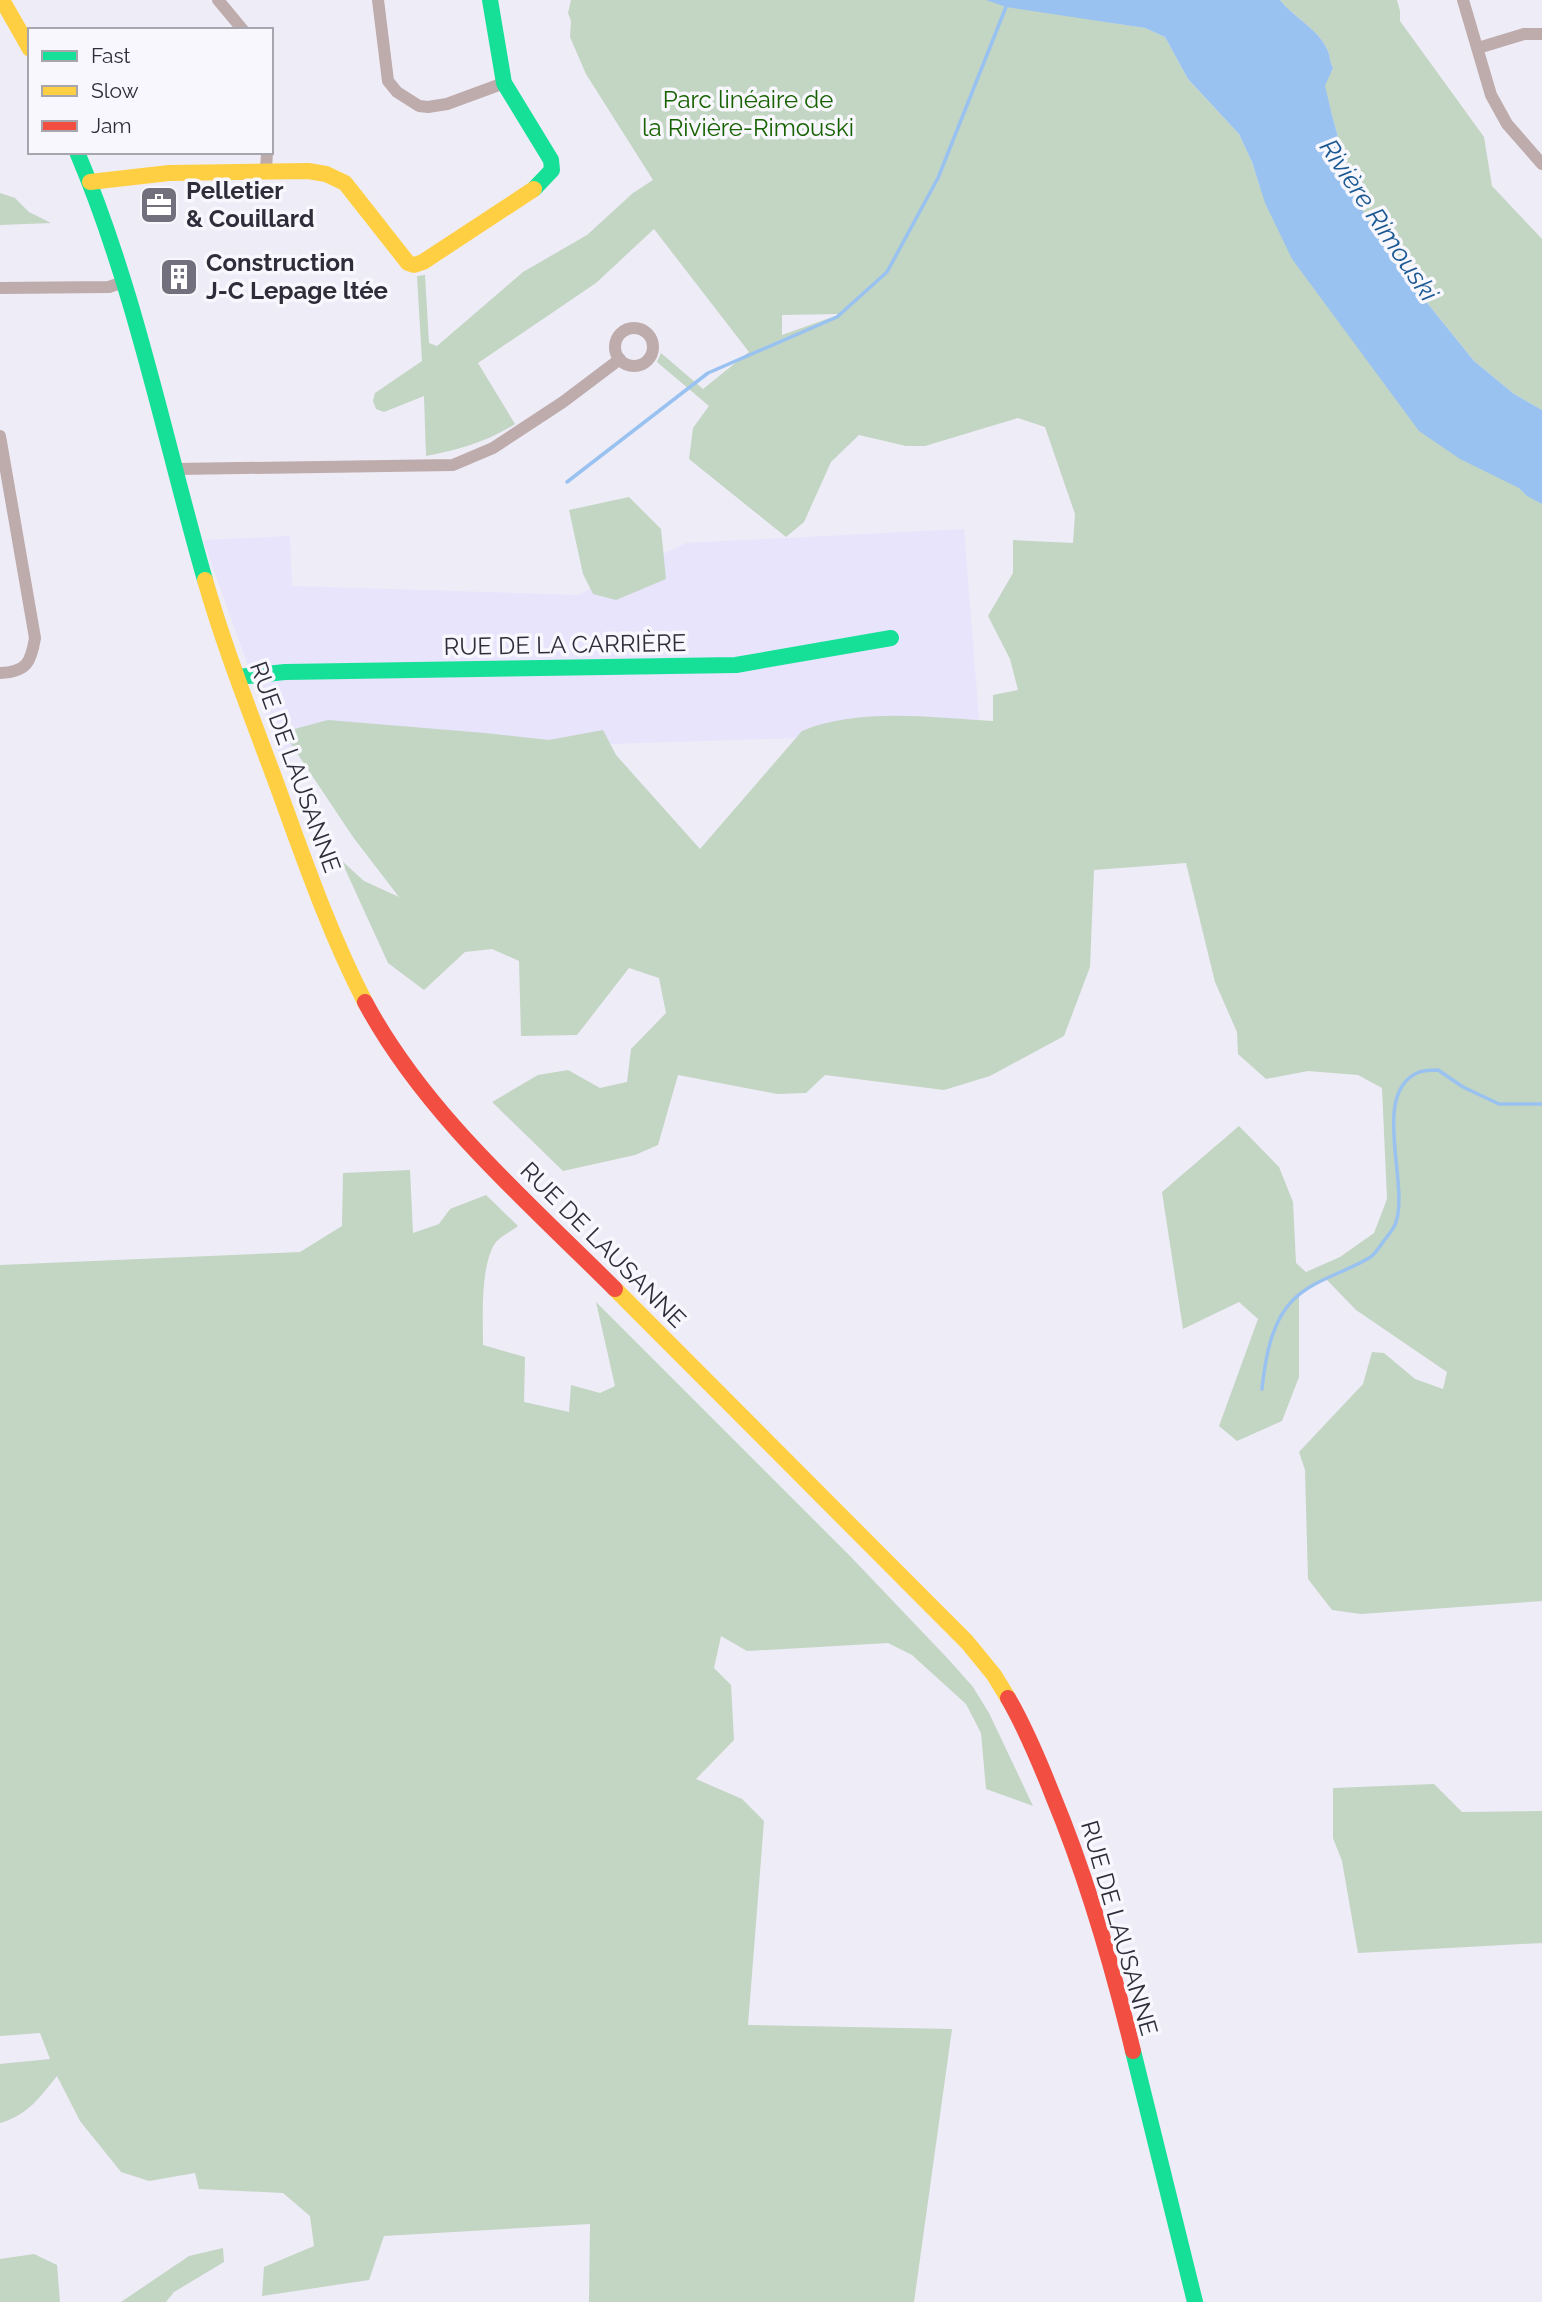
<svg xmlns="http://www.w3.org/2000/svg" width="1542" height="2302" font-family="Raleway,sans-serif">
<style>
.built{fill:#e7e4fb}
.green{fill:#c3d5c3;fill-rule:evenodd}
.water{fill:#99c2f1}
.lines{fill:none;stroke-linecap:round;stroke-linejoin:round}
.stream{stroke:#99c2f1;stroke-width:3.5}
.street{stroke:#beabab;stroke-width:12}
.fast{stroke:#16e098;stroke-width:16}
.slow{stroke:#ffcf43;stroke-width:16}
.jam{stroke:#f24e42;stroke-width:16}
.labels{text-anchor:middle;stroke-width:7;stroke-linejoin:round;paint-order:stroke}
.park-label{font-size:24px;fill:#176200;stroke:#f7f7fd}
.poi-label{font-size:24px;font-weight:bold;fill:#2f2d3a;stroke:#f7f7fd;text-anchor:start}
.street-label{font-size:24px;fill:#2f2d3a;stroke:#f7f7fd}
.water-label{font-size:26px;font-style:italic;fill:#1c5993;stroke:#f7f7fd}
</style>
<rect width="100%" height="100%" fill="#eeecf7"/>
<path class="built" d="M964 529 980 732 280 755 203 540 290 536 292 586 578 595 686 543Z"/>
<path class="green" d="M571 0H995L1101 21 1145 28 1165 37 1188 79 1239 134 1252 162 1260 187 1525 490 1542 501V1601L1361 1614 1332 1610 1308 1579 1305 1470 1299 1452 1363 1384 1372 1352 1384 1353 1415 1379 1443 1389 1447 1372 1356 1310 1326 1279 1313 1285 1299 1296V1377L1282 1421 1237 1441 1219 1426 1258 1319 1239 1302 1183 1329 1162 1192 1239 1126 1279 1167 1293 1202 1296 1263 1306 1272 1340 1257 1374 1233 1387 1199 1382 1088 1358 1075 1308 1071 1266 1079 1238 1054 1237 1032 1215 982 1186 863 1094 870 1090 967 1064 1036 990 1076 944 1090 825 1075 806 1093 777 1094 678 1075 658 1145 635 1155 563 1171 492 1102 538 1075 568 1070 600 1088 627 1082 631 1049 666 1013 659 978 629 968 577 1035 521 1036 519 961 492 949 465 952 424 990 388 963 341 860 364 881 399 897 353 837 283 732 328 720 485 733 549 740 603 730 616 755 700 849 802 731C861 707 930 718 993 721V695L1018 690 1010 659 988 616 1013 573V540L1073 543 1075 514 1045 427 1018 418 925 446H906L859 435 831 462 804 522 786 537 689 459 693 428 709 406 657 362 661 353 703 389 749 352 654 229 596 283 478 363 515 424C487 442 458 450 426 456L424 396 384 412 376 409 373 401 375 393 422 361 417 276 425 275 429 343 437 346 523 272 587 235 633 193 653 180 586 74 570 37 571 21 568 13ZM838 314V315L782 335V315Z
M1280 0H1397L1400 11V21L1484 137 1492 186 1542 239V410L1514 394 1474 361 1428 304 1407 273 1373 230 1353 192 1332 115 1324 86 1333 68C1330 63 1330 57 1328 51 1319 29 1294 18 1280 0Z
M0 193 15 198 29 212 51 223 0 225Z
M629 497 661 529 666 579 616 600 593 594 583 574 569 510Z
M410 1170 413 1233 439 1224 450 1209 486 1195 518 1226C512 1231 501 1236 496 1242 480 1264 483 1318 483 1345L525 1357 524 1402 569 1412 571 1385 600 1393 615 1386 596 1302 851 1557 950 1661 973 1687 989 1713 1033 1806 986 1789 981 1733 966 1704 912 1655 888 1643 747 1651 721 1636 714 1668 731 1685 734 1740 696 1779 742 1799 764 1821 748 2025 952 2029 914 2302H589L590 2224 384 2236 369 2280 262 2296 264 2267 314 2246 310 2216 283 2193 199 2189 195 2173 149 2181 121 2172 80 2121 57 2076C40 2097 28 2115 0 2123V2064L50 2059 40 2033 0 2036V1265L300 1252 342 1226 343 1173Z
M1434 1784 1462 1812 1542 1811V1943L1358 1953 1342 1861 1333 1838V1788Z
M223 2248 224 2262 174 2292 166 2302H121L189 2256Z
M34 2254 57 2265 60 2302H0V2259Z"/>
<path class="water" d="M986 0H1280C1294 18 1319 29 1328 51 1330 57 1330 62 1333 68L1325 86 1332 115 1353 192 1373 230 1407 273 1428 304 1474 361 1514 394 1542 410V504L1527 496 1519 488 1460 459 1419 431 1292 259 1265 203 1252 162 1239 134 1188 79 1165 37 1145 28 1006 7Z"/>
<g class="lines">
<path class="stream" d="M567 482 708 373 837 317 887 272 938 178 1006 7
M1262 1389C1265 1360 1271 1321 1294 1299 1315 1279 1344 1273 1369 1258 1376 1254 1381 1244 1386 1238 1389 1234 1393 1229 1395 1225 1411 1187 1370 1095 1417 1073 1423 1070 1431 1070 1438 1070L1463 1087 1499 1104H1542"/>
<path class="street" d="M218 0 243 30
M378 0 388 81 397 92 419 106 428 107 447 104 504 83
M1463 0 1491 95 1507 124 1542 164
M1478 48 1524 34H1542
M266 171 267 152
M0 288 109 287 123 282
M615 347a19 19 0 1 1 38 0a19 19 0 1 1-38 0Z
M0 436 35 638C31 662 27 672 0 673
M177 469 453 465 493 448 563 402 620 359"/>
<path class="fast" d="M490 0 504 83 551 160 552 170 534 189
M77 152C135 289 164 437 205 580
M238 677 285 672 736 665 891 638
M1133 2051 1195 2302"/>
<path class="slow" d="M2 0 30 49
M90 182 169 173 308 171 326 174 345 183 408 263 414 265 423 262 534 189
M205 580C225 650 252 717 277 785 304 859 329 932 365 1002
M615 1289 967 1642 994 1675 1008 1698"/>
<path class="jam" d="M365 1002C425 1114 526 1200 615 1289
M1008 1698C1026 1729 1040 1763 1053 1796 1087 1878 1112 1964 1133 2051"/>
</g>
<defs>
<symbol id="office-square" viewBox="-11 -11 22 22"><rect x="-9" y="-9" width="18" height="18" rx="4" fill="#72707c" stroke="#f7f7fd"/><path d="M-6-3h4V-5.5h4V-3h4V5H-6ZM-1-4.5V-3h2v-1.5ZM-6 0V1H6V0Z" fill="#fff"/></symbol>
<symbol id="building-square" viewBox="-11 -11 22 22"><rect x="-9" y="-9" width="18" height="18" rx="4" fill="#72707c" stroke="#f7f7fd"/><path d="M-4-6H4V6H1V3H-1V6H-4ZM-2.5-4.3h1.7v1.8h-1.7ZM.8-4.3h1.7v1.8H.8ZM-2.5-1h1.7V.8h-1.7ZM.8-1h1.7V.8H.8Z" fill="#fff"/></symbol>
</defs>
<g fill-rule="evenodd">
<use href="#office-square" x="137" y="183" width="44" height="44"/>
<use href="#building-square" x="157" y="255" width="44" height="44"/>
</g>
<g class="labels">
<g class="park-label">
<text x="748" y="108">Parc linéaire de<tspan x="748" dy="28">la Rivière-Rimouski</tspan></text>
</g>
<g class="poi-label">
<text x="186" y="199">Pelletier<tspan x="186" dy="28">&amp; Couillard</tspan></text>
<text x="206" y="271">Construction<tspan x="206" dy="28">J-C Lepage ltée</tspan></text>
</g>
<g class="street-label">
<text transform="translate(565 645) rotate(-1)" y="8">RUE DE LA CARRIÈRE</text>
<text transform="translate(295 767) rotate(70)" y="8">RUE DE LAUSANNE</text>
<text transform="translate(603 1245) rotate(45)" y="8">RUE DE LAUSANNE</text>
<text transform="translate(1119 1928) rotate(74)" y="8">RUE DE LAUSANNE</text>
</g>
<g class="water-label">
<text transform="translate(1379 220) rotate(56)" y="9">Rivière Rimouski</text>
</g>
</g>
<rect x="28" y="28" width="245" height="126" fill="#f7f7fd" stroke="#a7a6af" stroke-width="2"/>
<rect x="42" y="51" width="35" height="10" fill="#16e098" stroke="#a7a6af" stroke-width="2"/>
<text x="91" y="63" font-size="21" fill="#2f2d3a">Fast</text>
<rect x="42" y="86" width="35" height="10" fill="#ffcf43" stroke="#a7a6af" stroke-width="2"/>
<text x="91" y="98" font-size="21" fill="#2f2d3a">Slow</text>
<rect x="42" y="121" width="35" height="10" fill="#f24e42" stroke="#a7a6af" stroke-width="2"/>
<text x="91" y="133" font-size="21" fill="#2f2d3a">Jam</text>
</svg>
